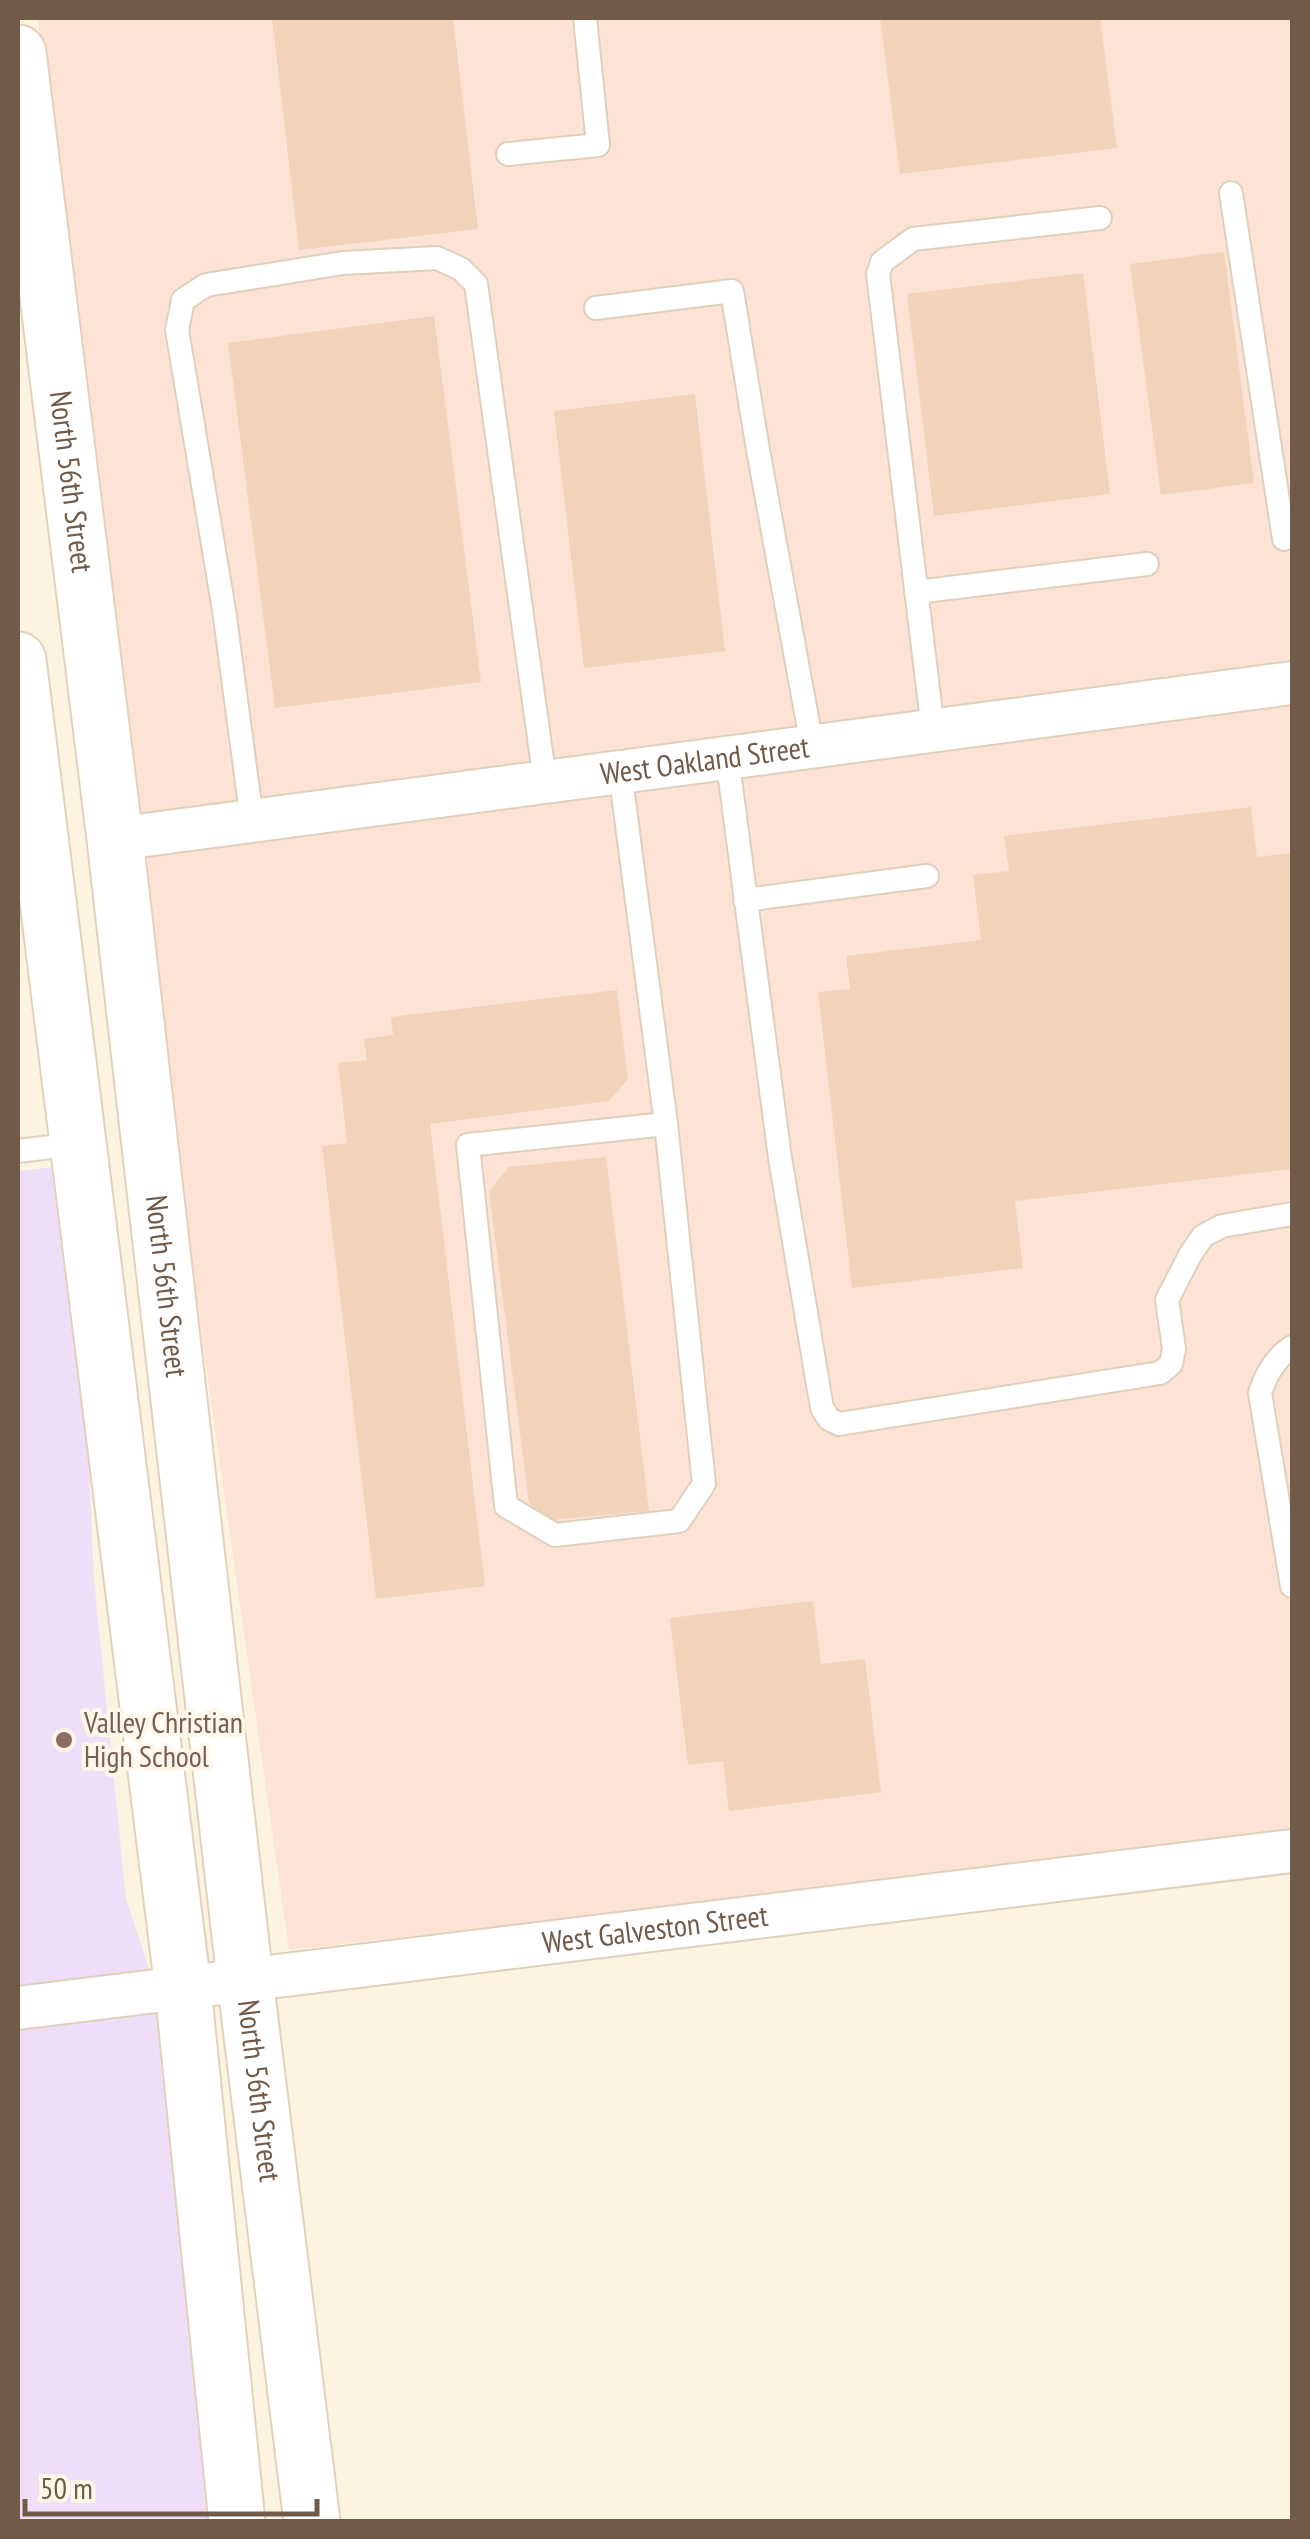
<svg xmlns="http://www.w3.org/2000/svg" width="1310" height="2539" font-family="'PT Sans Narrow',sans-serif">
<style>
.commercial{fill:#fce3d5}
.education{fill:#f0def8}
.building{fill:#f0d3b9}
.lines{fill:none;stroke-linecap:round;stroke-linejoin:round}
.lane-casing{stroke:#dfd0bd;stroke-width:26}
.street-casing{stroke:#dfd0bd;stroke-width:46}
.secondary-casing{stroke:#e4d1bb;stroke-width:59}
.lane{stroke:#fff;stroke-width:22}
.street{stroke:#fff;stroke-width:42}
.secondary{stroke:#fff;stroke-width:55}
.education-dot{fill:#8d6e63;stroke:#fff7e7;stroke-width:4}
.labels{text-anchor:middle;stroke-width:8;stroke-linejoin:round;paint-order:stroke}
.street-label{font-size:30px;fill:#725a49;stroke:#fff7e7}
.education-label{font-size:30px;fill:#785e54;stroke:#fff7e7;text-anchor:start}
</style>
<rect width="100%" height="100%" fill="#fcf3e1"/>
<path class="commercial" d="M38 18H1292V1838L289 1950 181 1190 79 378Z"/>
<path class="education" d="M63 1166 83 1335 94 1581 126 1899 153 1981 177 2115 219 2521H18V1171Z"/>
<path class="building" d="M272 18H453L478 229 299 250Z
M880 18H1100L1117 148 900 174Z
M1224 252 1254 483 1161 495 1130 264Z
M1083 273 1110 494 934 516 907 294Z
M434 316 481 682 275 708 228 343Z
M695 394 725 651 584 668 554 411Z
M1251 807 1257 857 1292 853V1169L1015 1201 1023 1268 852 1288 818 992 850 989 846 956 981 940 973 875 1009 871 1004 836Z
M617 990 628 1079 609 1101 430 1124 485 1586 376 1599 322 1146 347 1143 338 1063 367 1060 364 1039 393 1035 391 1017Z
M606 1157 649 1511 552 1520 529 1503 489 1191 509 1167Z
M813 1601 821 1664 865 1659 881 1792 729 1811 723 1761 688 1765 670 1618Z"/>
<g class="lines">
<defs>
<path id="lane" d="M508 154 598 145 585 18
M1231 193 1284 539
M596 308 732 291 758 450 812 745
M916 592 1147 564
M933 730 878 274 882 262 913 239 1100 218
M727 756 780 1158 822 1408 829 1419 839 1424 1160 1373 1171 1364 1174 1349 1167 1300 1190 1255 1203 1236 1222 1226 1292 1214
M620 771 666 1124 704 1484 679 1521 555 1535 506 1506 468 1145 666 1124
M252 820 224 610 177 330 183 300 206 285 343 263 437 258 461 269 476 284 545 781
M745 900 927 876
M18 1151 76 1144
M1292 1347C1275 1358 1266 1374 1260 1393L1292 1586"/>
<g id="street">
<path id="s1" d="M115 839 1292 683"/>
<path id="s2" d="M18 2008 1292 1851"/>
</g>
<g id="secondary">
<path id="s3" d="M18 53 115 839 245 1979 312 2522"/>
<path d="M18 660 183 1988 237 2522"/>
</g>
</defs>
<use href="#lane" class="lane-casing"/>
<use href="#street" class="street-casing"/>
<use href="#secondary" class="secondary-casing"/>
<use href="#lane" class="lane"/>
<use href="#street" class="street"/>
<use href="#secondary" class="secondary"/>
</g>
<circle class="education-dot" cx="64" cy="1740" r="10"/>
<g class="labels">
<g class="street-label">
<text dy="10" stroke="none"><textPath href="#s3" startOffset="432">North 56th Street</textPath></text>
<text dy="10" stroke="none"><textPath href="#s1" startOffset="595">West Oakland Street</textPath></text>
<text dy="10" stroke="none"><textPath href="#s3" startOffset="1242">North 56th Street</textPath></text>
<text dy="10" stroke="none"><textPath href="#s2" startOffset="642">West Galveston Street</textPath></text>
<text dy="10" stroke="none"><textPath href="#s3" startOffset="2052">North 56th Street</textPath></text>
</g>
<g class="education-label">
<text x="84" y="1733">Valley Christian<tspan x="84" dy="34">High School</tspan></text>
</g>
</g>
<rect width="1310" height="2539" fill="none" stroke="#725a49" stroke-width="40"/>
<path d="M25 2499v15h292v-15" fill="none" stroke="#725a49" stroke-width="5"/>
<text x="40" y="2499" font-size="30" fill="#725a49" stroke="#fff7e7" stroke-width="8" paint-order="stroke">50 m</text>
</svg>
